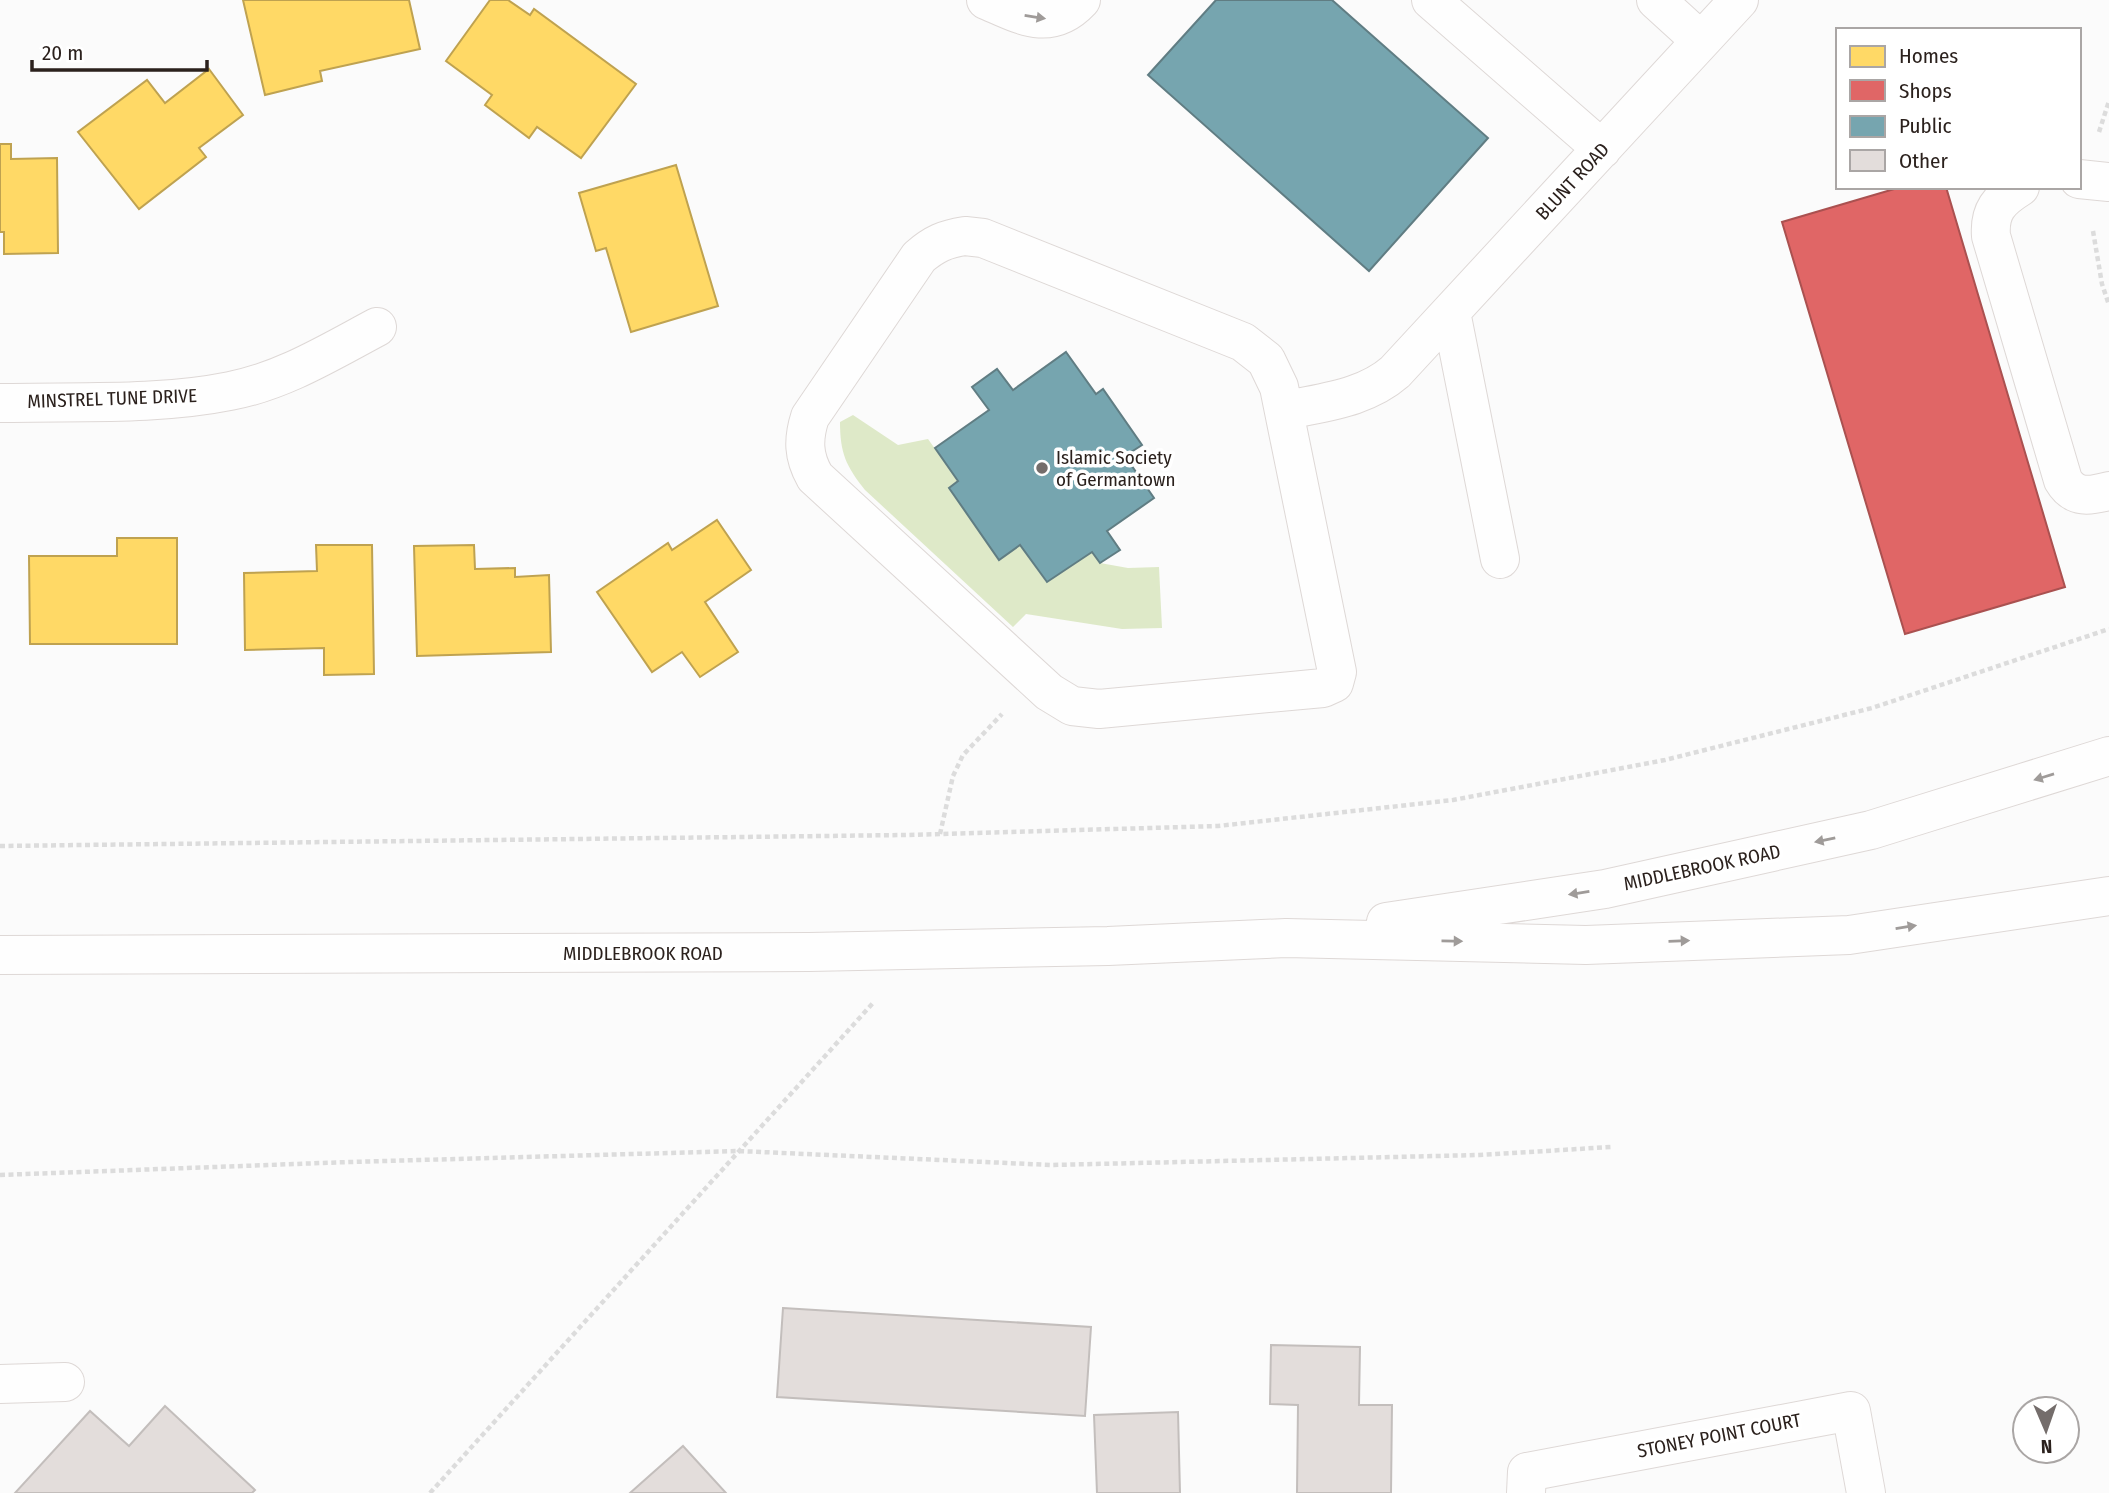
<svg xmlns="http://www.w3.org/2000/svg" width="2109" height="1493" font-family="'Fira Sans Condensed',sans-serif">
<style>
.green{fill:#dee9c8}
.homes{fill:#ffd966;stroke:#bfa250;stroke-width:2}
.shops{fill:#e06666;stroke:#aa5150;stroke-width:2}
.public{fill:#76a5af;stroke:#607d83;stroke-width:2}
.building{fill:#e3dddb;stroke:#c3bebc;stroke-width:2}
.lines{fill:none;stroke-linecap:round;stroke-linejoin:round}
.minor-casing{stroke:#ded8d6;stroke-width:40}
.path{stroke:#dcdcdc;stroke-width:4.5;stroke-dasharray:5 3.5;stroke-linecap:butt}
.minor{stroke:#fefefe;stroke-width:38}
.oneway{fill:#9f9b99}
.poi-dot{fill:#746d6b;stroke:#fff;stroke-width:2.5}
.labels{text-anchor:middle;stroke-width:7;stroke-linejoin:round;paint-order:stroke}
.street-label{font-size:19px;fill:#2b211d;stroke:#fff}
.poi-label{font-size:19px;fill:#2b211d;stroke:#fff;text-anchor:start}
</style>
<rect width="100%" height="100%" fill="#fbfbfb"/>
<path class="green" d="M853 415 898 445 928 439 958 481 949 488 999 559 1020 545 1046 582 1092 552 1100 563 1128 568 1159 567 1162 628 1122 629 1026 614 1013 627 865 490C846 466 840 453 840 422Z"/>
<path class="homes" d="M243 0H409L420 49 320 71 322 81 265 95Z
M490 0H508L530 15 534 9 636 84 581 158 537 127 529 138 485 105 492 95 446 61Z
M209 69 243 115 199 148 206 157 139 209 78 132 147 80 165 103Z
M0 144H11V159L57 158 58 253 4 254V232H0Z
M676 165 718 306 631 332 606 248 596 251 579 193Z
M717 520 751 570 705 602 738 652 700 677 682 652 652 672 597 592 668 543 672 550Z
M117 538H177V644H30L29 556H117Z
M316 545H372L374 674 324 675V648L245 650 244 573 317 571Z
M474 545 475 569 515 568V577L549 575 551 652 417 656 414 546Z"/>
<path class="shops" d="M1901 187H1946L2065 587 1905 634 1782 222Z"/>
<path class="public" d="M1216 0H1332L1488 138 1369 271 1148 75Z
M1066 352 1096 394 1103 389 1142 445 1125 456 1154 498 1107 531 1120 550 1100 563 1092 552 1047 582 1020 545 999 560 949 488 958 481 935 448 989 410 972 387 997 369 1013 390Z"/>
<path class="building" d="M783 1308 1091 1327 1085 1416 777 1397Z
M1271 1345 1360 1347 1359 1405H1392L1391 1493H1297L1298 1405 1270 1404Z
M165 1406 255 1490 252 1493H15L90 1411 129 1446Z
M1178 1412 1180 1493H1097L1094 1415Z
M683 1446 726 1493H630Z"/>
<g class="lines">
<defs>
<path id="minor" d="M986 0C1021 15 1050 33 1081 0
M1431 0 1602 149
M1656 0 1701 41
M2079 179 2109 182
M2020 187C1999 200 1989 211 1991 236L2063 480C2074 499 2090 496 2109 491
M965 236 983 238 1243 342 1266 360 1279 387 1337 672 1334 683 1323 688 1099 709 1072 706 1049 692 815 477C803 456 803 439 810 417L919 257C934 244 945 239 965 236Z
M1451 312 1500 559
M0 403C76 401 156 406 230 391 283 381 330 352 377 327
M1284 411C1322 402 1364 399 1395 372L1739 0
M1386 922 1605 889 1871 830 2109 756
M0 955 809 952 1108 946 1286 938 1586 945 1849 935 2109 896
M0 1384 65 1382
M1526 1493 1527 1472 1851 1411 1866 1493"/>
</defs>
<use href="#minor" class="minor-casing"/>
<path class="path" d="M2099 132 2109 101
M2093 231 2102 284 2109 305
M940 834 953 776 963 755 1002 714
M0 846 906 835 1218 826 1453 800 1665 760 1872 708 2109 629
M0 1175 349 1162 739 1151 1052 1165 1479 1155 1611 1147
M430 1493 873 1003"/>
<use href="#minor" class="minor"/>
</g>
<defs><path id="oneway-solid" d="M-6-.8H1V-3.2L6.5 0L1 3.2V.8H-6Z" transform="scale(1.75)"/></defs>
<g class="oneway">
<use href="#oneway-solid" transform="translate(1035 17) rotate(9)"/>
<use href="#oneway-solid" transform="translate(2044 777) rotate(163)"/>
<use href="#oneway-solid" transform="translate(1825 840) rotate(168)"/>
<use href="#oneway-solid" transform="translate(1579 893) rotate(171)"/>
<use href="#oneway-solid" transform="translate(1906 927) rotate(-9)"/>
<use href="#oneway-solid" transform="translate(1452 941) rotate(1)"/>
<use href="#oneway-solid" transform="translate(1679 941) rotate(-2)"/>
</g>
<circle class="poi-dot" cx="1042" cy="468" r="7"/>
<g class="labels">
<g class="street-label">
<text transform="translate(1572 181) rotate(-47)" y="7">BLUNT ROAD</text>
<text transform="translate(112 398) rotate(-2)" y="7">MINSTREL TUNE DRIVE</text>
<text transform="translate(1702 867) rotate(-12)" y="7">MIDDLEBROOK ROAD</text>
<text x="643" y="960">MIDDLEBROOK ROAD</text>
<text transform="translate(1719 1435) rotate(-11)" y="7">STONEY POINT COURT</text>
</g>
<g class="poi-label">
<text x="1056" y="464">Islamic Society<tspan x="1056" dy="22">of Germantown</tspan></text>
</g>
</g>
<rect x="1836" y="28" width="245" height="161" fill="#ffffff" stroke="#aaa6a5" stroke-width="2"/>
<rect x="1850" y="46" width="35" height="21" fill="#ffd966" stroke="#aaa6a5" stroke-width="2"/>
<text x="1899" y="63" font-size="21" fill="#2b211d">Homes</text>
<rect x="1850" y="80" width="35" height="21" fill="#e06666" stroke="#aaa6a5" stroke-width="2"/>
<text x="1899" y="98" font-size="21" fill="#2b211d">Shops</text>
<rect x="1850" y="116" width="35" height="21" fill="#76a5af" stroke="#aaa6a5" stroke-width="2"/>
<text x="1899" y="133" font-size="21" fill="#2b211d">Public</text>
<rect x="1850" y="150" width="35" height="21" fill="#e3dddb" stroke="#aaa6a5" stroke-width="2"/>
<text x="1899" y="168" font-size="21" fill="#2b211d">Other</text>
<g transform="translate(2046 1430) rotate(178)"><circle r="33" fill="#ffffff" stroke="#aaa6a5" stroke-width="2"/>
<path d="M0-5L12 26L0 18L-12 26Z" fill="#746d6b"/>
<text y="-10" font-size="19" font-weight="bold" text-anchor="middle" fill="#2b211d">N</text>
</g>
<path d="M32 60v10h175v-10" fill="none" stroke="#2b211d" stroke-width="3.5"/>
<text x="42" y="60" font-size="21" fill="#2b211d" stroke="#ffffff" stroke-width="5" paint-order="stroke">20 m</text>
</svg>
